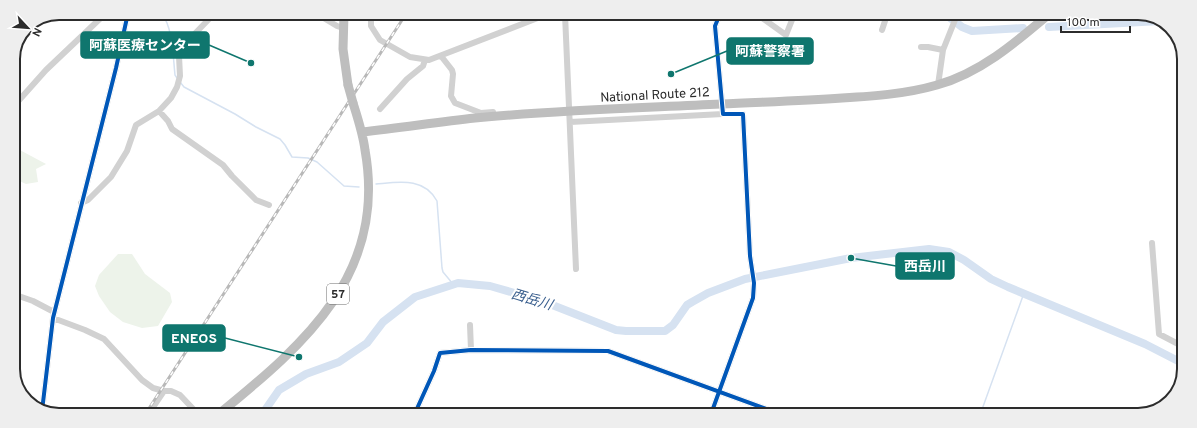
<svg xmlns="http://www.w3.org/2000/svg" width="1197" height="428" font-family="Overpass,'Noto Sans JP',sans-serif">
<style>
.green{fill:#edf3ea}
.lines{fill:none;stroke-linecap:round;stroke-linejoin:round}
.stream{stroke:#d6e2f1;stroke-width:1.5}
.river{stroke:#d6e2f1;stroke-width:8}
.minor{stroke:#d1d1d1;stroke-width:6}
.highway{stroke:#bebebe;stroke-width:9}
.rail-casing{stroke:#b8b8b8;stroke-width:3}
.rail{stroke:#fff;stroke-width:1.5;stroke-dasharray:4.5;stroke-linecap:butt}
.highway-bridge{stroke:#bebebe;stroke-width:9}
.cycleway-casing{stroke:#fff;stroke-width:6}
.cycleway{stroke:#0057b8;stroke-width:4}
.labels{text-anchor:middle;stroke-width:4;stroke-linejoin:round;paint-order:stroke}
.shield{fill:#fff;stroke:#6b6b6b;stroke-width:1}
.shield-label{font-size:12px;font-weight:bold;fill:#2c2c2c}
.street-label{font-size:13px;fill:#2c2c2c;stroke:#fff}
.water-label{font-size:14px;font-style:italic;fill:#3a5f8e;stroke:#fff}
.rim{fill:none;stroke:#2c2c2c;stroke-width:2}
.leader{fill:none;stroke:#0f766e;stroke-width:1.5}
.callout-dot{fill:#0f766e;stroke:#fff;stroke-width:1.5}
.callout{fill:#0f766e;stroke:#0f766e;stroke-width:1.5}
.callout-label{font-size:14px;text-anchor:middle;font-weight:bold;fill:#fff}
</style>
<rect width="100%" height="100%" fill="#fff"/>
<path class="green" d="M18 149 46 164 36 169 38 182 26 184 13 178V153Z
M118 254H132L145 274 170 293 172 302 158 326 142 328 123 322 110 312 99 296 95 286 99 275Z"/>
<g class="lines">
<path class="stream" d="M161 13C173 26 173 57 175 75L177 78
M937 15V16
M180 82 184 87 235 114 256 127 280 139 285 145 292 157 308 158 317 162 344 186 359 187
M376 184C399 182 424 177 437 201L442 268 443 272 453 284
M980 415 1024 293"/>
<path class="river" d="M937 16 949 17 962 27 972 31 1023 28
M1049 27 1160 21
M263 413 279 390 306 374 339 362 367 343 383 322 415 297 458 283 490 286 542 301 616 330 626 331H665L673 325 687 305 692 302 708 293 745 279 851 258 929 249 949 252 964 260 991 279 1008 287 1145 344 1182 363"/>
<path class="minor" d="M317 14 337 26 343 28
M325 14 331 17 332 14
M371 14V26L380 40 410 57 429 60 548 14
M565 14 576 269
M758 15 786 35 794 15
M882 30 887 15
M921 47H928L943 50
M441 56 452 70 453 74 451 96 455 103 481 113 493 112
M938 85 943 50 957 15
M13 107 46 70 106 13
M380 109 407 79 423 66 425 60
M159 111 168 121 172 129 223 165 232 176 256 200 269 205
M570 122 723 114
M81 203 88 200 111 177 127 151 136 125 159 111 171 98 177 87 180 76 179 56 181 48 210 18 214 13
M1152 243 1159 334 1182 346
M13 264 18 249
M13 294 33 301 54 312
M53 318 85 330 104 339 142 380 153 388 164 391H171L180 395 197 413
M470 325 471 350
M42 411 53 318 116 68 128 13
M149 413 164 391
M415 413 434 371 440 353 471 350 608 351 780 414
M711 414 753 298 754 283 750 256 743 114H723L715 26 720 14"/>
<path class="highway" d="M344 14 343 49 348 85
M362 132C400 128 437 122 475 118 557 110 639 108 721 104 761 102 802 101 842 98 874 96 906 94 937 85 980 73 1015 43 1048 15
M220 413C306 343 387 273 365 150 363 134 358 119 353 103"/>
<defs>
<path id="rail" d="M146 413 406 14"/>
</defs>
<use href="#rail" class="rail-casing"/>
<use href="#rail" class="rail"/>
<path class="highway-bridge" d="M348 85 353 103"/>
<defs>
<path id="cycleway" d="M42 411 53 318 116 68 128 13
M415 413 434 371 440 353 471 350 608 351 780 414
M711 414 753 298 754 283 750 256 743 114H723L715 26 720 14"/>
</defs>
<use href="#cycleway" class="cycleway-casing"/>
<use href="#cycleway" class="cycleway"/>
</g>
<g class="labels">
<rect class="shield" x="327" y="284" width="22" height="20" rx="3"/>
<g class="shield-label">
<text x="338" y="298">57</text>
</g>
<g class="street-label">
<text transform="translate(655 94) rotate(-3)" y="5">National Route 212</text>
</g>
<g class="water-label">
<text transform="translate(532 299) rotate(17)" y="5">西岳川</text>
</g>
</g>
<path d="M0 0H1197V428H0ZM59 20H1138A39 39 0 0 1 1177 59V369A39 39 0 0 1 1138 408H59A39 39 0 0 1 20 369V59A39 39 0 0 1 59 20Z" fill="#eee" fill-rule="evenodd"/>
<path class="rim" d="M59 20H1138A39 39 0 0 1 1177 59V369A39 39 0 0 1 1138 408H59A39 39 0 0 1 20 369V59A39 39 0 0 1 59 20Z"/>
<path class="leader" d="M251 63L209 45M671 74L727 51M851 258L896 266M299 357L225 338"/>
<g class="callout-dot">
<circle cx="251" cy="63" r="4"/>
<circle cx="671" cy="74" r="4"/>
<circle cx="851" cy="258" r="4"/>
<circle cx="299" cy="357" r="4"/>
</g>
<g class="callout">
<rect x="81" y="32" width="128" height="26" rx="4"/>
<rect x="727" y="38" width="86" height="26" rx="4"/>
<rect x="896" y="253" width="58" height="26" rx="4"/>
<rect x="163" y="325" width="62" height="26" rx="4"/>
</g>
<g class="callout-label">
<text x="145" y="50">阿蘇医療センター</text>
<text x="770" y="56">阿蘇警察署</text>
<text x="925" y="271">西岳川</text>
<text x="194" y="343">ENEOS</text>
</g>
<g transform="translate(28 28) rotate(116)" stroke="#ffffff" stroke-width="3" paint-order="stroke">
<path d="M0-3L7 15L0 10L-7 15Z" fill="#2c2c2c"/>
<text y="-6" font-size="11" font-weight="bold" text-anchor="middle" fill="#2c2c2c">N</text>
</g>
<path d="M1061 26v6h69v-6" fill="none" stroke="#2c2c2c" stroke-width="2"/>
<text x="1067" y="26" font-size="12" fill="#2c2c2c" stroke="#ffffff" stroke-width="3" paint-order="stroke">100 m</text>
</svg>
